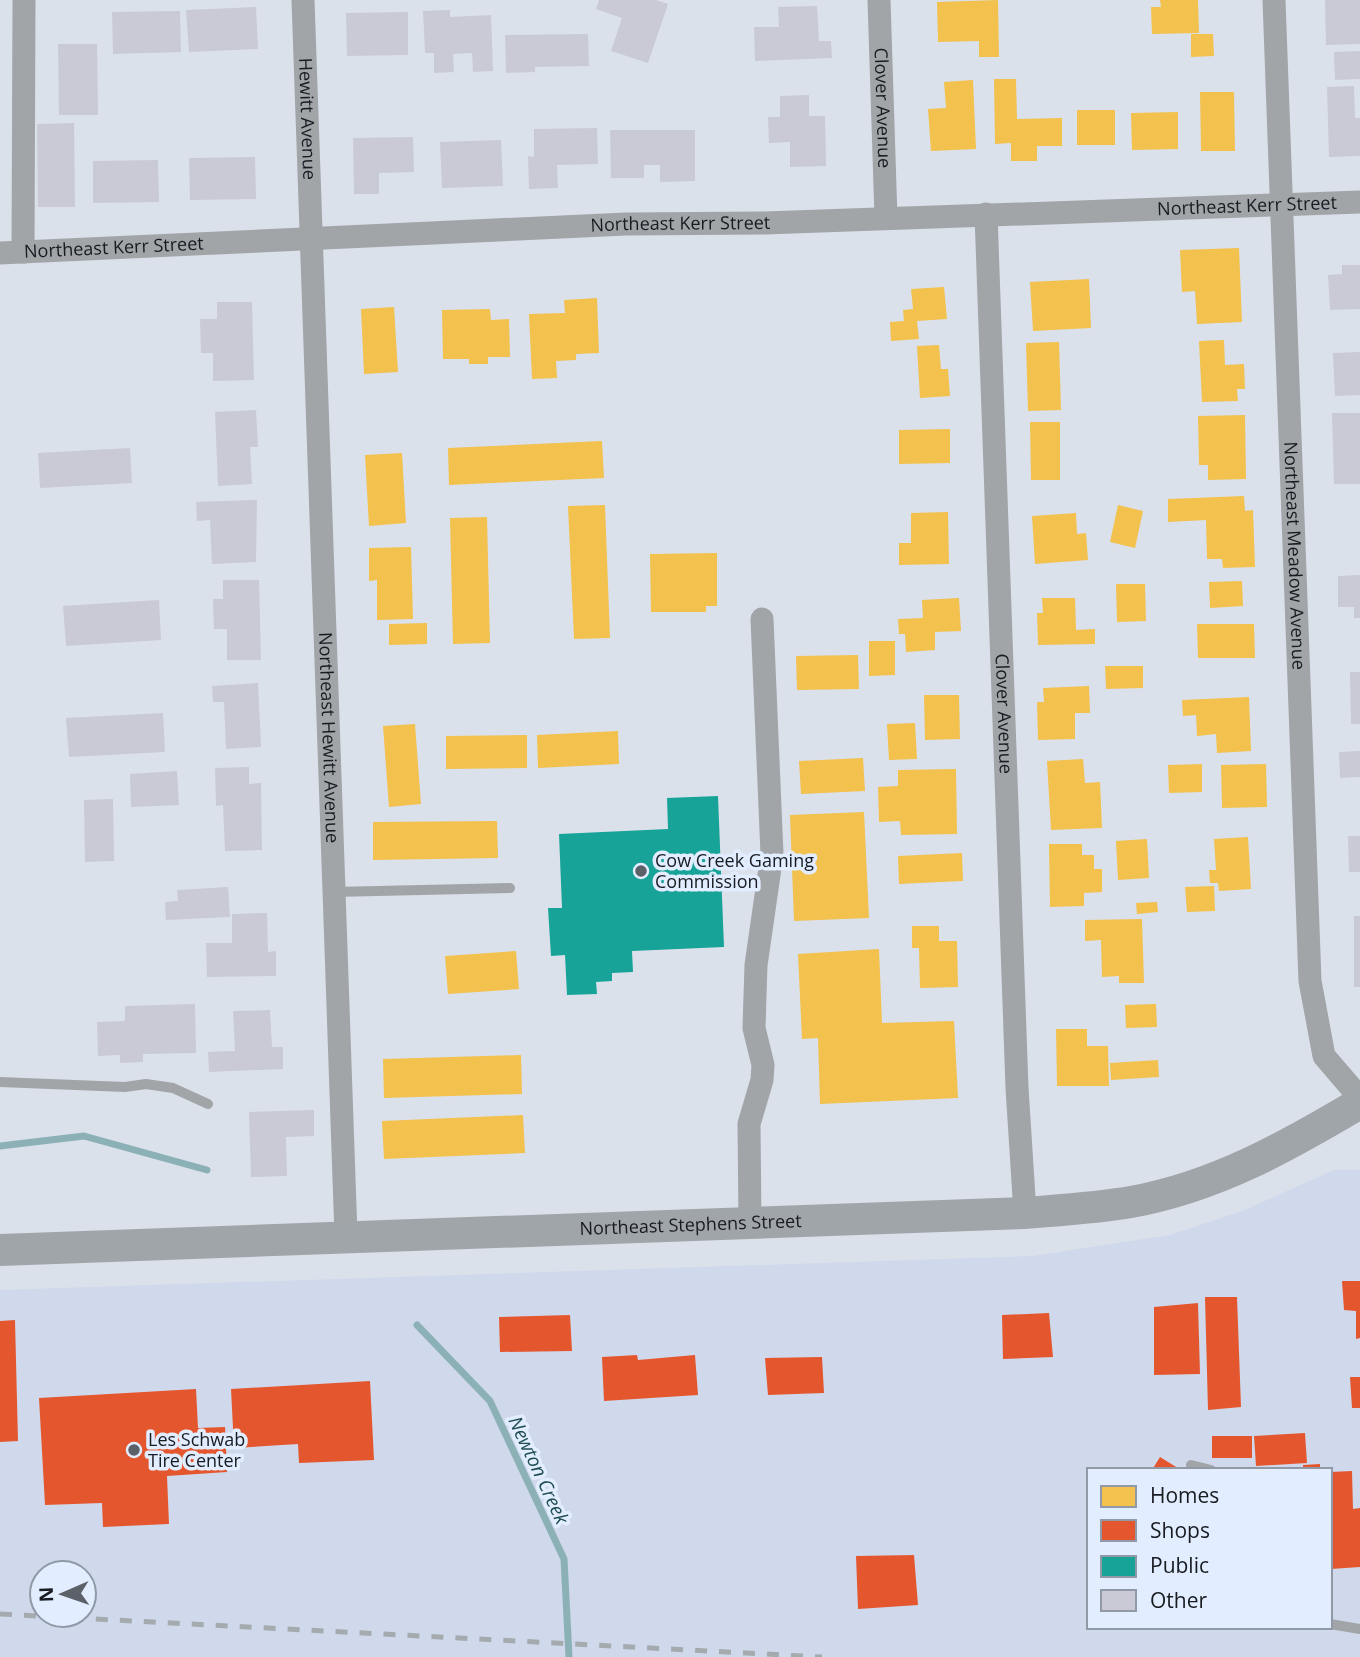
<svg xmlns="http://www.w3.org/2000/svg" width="1360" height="1657" font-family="'Open Sans',sans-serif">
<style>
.built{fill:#cfd9eb;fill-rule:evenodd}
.homes{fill:#f2c14e}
.shops{fill:#e4572e}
.public{fill:#17a398}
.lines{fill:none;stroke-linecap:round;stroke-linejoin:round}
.stream{stroke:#8bb1b6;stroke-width:7}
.building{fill:#c9cad6}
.lane{stroke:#a1a5a8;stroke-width:10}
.street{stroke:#a1a5a8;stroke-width:23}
.secondary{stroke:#a0a5a9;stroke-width:32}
.rail{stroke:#a5aaaf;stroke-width:5;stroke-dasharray:12 12;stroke-linecap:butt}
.poi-dot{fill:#5c6068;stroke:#e2edff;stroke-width:2.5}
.labels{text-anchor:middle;stroke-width:7;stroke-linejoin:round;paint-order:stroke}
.street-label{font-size:18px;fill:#181b22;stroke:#e2edff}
.poi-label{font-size:18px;fill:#181b22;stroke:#e2edff;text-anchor:start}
.water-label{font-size:19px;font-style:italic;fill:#1f4d50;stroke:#e2edff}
</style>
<rect width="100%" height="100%" fill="#dbe1eb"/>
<path class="built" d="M1334 1170H1360V1657H0V1290L1032 1256 1170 1235 1242 1211ZM1089 1470H1330V1627H1089ZM42 1573H84V1615H42Z"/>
<path class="homes" d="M998 0 999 57H979V41L938 42 937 2Z
M1160 0H1198L1199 33 1152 34 1151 7H1161Z
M1191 34H1213L1214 56 1191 57Z
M994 79H1016L1017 119 1062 118V146H1037V161H1011V143L995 144Z
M973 80 976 149 931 151 928 109 946 108 944 82Z
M1200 92H1234L1235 151H1201Z
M1077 110H1115V145H1077Z
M1178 112V149L1132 150 1131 113Z
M1239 248 1242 322 1197 324 1195 291 1182 292 1180 250Z
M1089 279 1091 328 1033 331 1030 282Z
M944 287 947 319 917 321 919 339 891 341 890 322 904 321 903 310 913 309 911 289Z
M597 298 599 353 576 354V360L556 361 557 378 532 379 529 314 565 313 564 300Z
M394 307 398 372 364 374 361 309Z
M490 309 491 320 509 319 510 357H488V364H469V359H443L442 310Z
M1224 340 1225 365 1244 364 1245 389H1237L1238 401 1202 402 1199 341Z
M1059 342 1061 410 1028 411 1026 343Z
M939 345 941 369H948L950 396 920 398 917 346Z
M1245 415 1246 479 1208 480V465H1199L1198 416Z
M1030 422H1060V480H1031Z
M950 429V463L899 464V430Z
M602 441 604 478 449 485 448 448Z
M402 453 406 523 369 526 365 455Z
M1244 496 1245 511 1253 510 1255 567 1223 568 1222 559H1207L1206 520 1168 522V499Z
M605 505 610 638 574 639 568 506Z
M1118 505 1143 511 1135 548 1110 542Z
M948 512 949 564 899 565V543H911V513Z
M1076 513 1077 534 1086 533 1088 560 1035 564 1032 516Z
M487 517 490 643 453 644 450 518Z
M411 547 413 619 377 620V580L369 581V548Z
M717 553V606H706V612H651L650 554Z
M1242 581 1243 606 1210 608 1209 582Z
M1116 584H1145L1146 621 1117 622Z
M959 598 961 631 935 632V650L906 652 905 634H899L898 619 923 618 922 600Z
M1042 598H1075L1076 630 1095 629V644L1038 645 1037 613H1043Z
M427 623V644L389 645V624Z
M1197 624H1254L1255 658H1198Z
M869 641H895V675L869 676Z
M858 655 859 689 797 690 796 656Z
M1105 666H1143V688L1106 689Z
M1089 686 1090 713H1075V739L1038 740 1037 702H1044L1043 688Z
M924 695H959L960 739 925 740Z
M1249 697 1251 751 1217 753 1216 734 1197 736 1196 715 1183 716 1182 700Z
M915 723 917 759 889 760 887 724Z
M415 724 421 804 389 807 383 726Z
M618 731 619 764 538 768 537 735Z
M527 735V768L446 769V736Z
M863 758 865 791 801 794 799 761Z
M1083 759 1085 783 1100 782 1102 828 1051 830 1047 761Z
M1202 764V792L1169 793 1168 765Z
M1266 764 1267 807 1222 808 1221 765Z
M956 769 957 834 901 835 900 821 879 822 878 787 898 786V770Z
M864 812 869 918 794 921 790 815Z
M497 821 498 858 373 860V822Z
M1248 837 1251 889 1219 891 1218 883H1210L1209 870H1216L1214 839Z
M1147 839 1149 878 1118 880 1116 841Z
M1049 844H1082V855H1094V869H1102V892L1084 893V906L1050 907Z
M962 853 963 881 899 884 898 856Z
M1214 886 1215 911 1187 912 1185 887Z
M1157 902 1158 912 1137 914 1136 903Z
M1142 919 1144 983H1119V976L1102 977 1101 940 1085 941V920Z
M912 926H939V941H957L958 987 920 988 919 948H912Z
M879 949 882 1023 954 1021 958 1098 820 1104 818 1038 802 1039 798 954Z
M516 951 519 989 448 994 445 956Z
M1156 1004 1157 1027 1126 1028 1125 1005Z
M1056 1029H1087V1046H1108L1109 1086H1057Z
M521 1055 522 1094 384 1098 383 1059Z
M1158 1060 1159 1077 1111 1080 1110 1063Z
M523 1115 525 1153 384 1159 382 1121Z"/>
<path class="shops" d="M1342 1281H1360V1338L1356 1339V1311L1344 1310Z
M1205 1297H1237L1241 1407 1208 1410Z
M1198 1303 1200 1374 1154 1375V1307Z
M1049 1313 1053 1357 1003 1359 1002 1315Z
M570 1315 572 1351 500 1352 499 1317Z
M15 1320 18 1441 0 1442V1321Z
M637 1355 638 1360 695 1355 698 1395 604 1401 602 1357Z
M822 1357 824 1393 768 1395 765 1358Z
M1350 1377H1360V1408H1352Z
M370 1381 374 1460 299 1463 298 1444 234 1448 231 1389Z
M196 1389 198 1428 225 1427 227 1472 167 1476 169 1524 103 1527 102 1503 45 1505 39 1398Z
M1305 1433 1307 1463 1256 1466 1254 1436Z
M1212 1436H1252V1458H1212Z
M1160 1457 1181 1470H1152Z
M1320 1464V1470H1303V1465Z
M1352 1471 1353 1509 1360 1508V1567L1331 1569 1330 1472Z
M914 1555 918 1605 858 1609 856 1556Z"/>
<path class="public" d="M718 796 724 947 632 951 633 972 612 973V981L596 982 597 994 567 995 565 955 551 956 548 908H562L559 834 668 829 667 798Z"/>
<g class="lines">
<path class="stream" d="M0 1146 84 1136 207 1170
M417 1325 490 1401 564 1559 569 1657"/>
</g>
<path class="building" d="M599 0H656L668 4 648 63 611 51 622 18 596 9Z
M1325 0H1360V44L1326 45Z
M817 6 819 41H831L832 58 755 61 754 27H779L778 7Z
M256 7 258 49 189 52 186 10Z
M450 10V17L491 15 493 71 473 72 472 53 453 54 454 72 434 73V53H425L423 11Z
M180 11 181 52 113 54 112 12Z
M408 12V55L347 56 346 13Z
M588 34 589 66 535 67V72L506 73 505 35Z
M58 44H97L98 115H59Z
M1360 51V79L1335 80 1334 52Z
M1354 86 1355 118H1360V156L1329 157 1327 87Z
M809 95V116H825L826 166 790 167V142L769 143 768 117H780V96Z
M74 123 75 207H38L37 124Z
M597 128 598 164 557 165 558 188 529 189 528 156 534 157V129Z
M610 130H695V181L660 182V165H644V178H611Z
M413 137 414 172 379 173V194H354L353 138Z
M501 140 503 186 442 188 440 142Z
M255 157 256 199 190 200 189 158Z
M158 160 159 202 93 203V161Z
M1342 265H1360V309L1330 310 1328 275 1342 274Z
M217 302H252L254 380 213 381V353H201L200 319H217Z
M1360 352V395L1335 396 1333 353Z
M256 410 258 447H250L252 484 218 486 215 412Z
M1332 413H1360V484H1334Z
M130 448 132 483 40 488 38 453Z
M257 500 256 562 212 564 210 520 197 521 196 502Z
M1360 575V618H1354V607H1338V576Z
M223 580H259L261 660H227V629H214L213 599H223Z
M159 600 161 640 66 646 63 606Z
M1350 672H1360V724H1351Z
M258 683 261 747 226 749 224 702H213L212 686Z
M163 713 165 752 69 757 66 718Z
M1360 751V777L1340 778 1339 752Z
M249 767V784L261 783 262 850 225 851 223 805 216 806 215 768Z
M177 771 179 805 131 807 130 774Z
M113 799 114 861 85 862 84 800Z
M1348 836H1360V872H1349Z
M228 887 230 917 166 920 165 902 178 901 177 890Z
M267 913 268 952 276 951V976L207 977 206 943H232V914Z
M1354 916H1360V987H1354Z
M195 1004 196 1053 143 1054V1062L120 1063V1055L98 1056 97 1022 125 1021V1006Z
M270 1010 272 1047H283V1069L209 1072 208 1052 235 1051 233 1011Z
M314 1110V1136L286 1137 287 1176 251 1177 249 1112Z"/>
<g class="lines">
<path class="lane" d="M333 892 510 888
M0 1082 125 1087 146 1084 173 1088 208 1104
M1191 1465 1211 1470
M1330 1624 1360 1629"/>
<g class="street">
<path id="s1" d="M303 0 346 1236"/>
<path id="s2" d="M879 0 886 218"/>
<path id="s3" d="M1274 0 1310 981 1324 1056 1360 1098"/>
<path id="s4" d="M986 214 1017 1088 1025 1213"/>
<path d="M23 252 24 0"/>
<path id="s5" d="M0 253 626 224 765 223 1360 202"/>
<path d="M750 1223 749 1124 762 1080 763 1065 754 1028 756 965 772 854 762 619"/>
</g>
<path class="secondary" id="s6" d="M0 1250 1025 1213C1061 1210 1096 1208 1131 1202 1215 1187 1288 1146 1360 1103"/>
<path class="rail" d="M0 1614 822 1657"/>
</g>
<g class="poi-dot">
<circle cx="641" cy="871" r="7"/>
<circle cx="134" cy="1450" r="7"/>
</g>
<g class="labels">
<g class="street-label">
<text dy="6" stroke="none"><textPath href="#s2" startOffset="108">Clover Avenue</textPath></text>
<text dy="6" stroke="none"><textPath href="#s1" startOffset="119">Hewitt Avenue</textPath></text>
<text dy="6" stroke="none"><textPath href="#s5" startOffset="1248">Northeast Kerr Street</textPath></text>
<text dy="6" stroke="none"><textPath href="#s5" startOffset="681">Northeast Kerr Street</textPath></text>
<text dy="6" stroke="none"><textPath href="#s5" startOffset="114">Northeast Kerr Street</textPath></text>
<text dy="6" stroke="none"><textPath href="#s3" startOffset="556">Northeast Meadow Avenue</textPath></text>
<text dy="6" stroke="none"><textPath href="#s4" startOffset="500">Clover Avenue</textPath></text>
<text dy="6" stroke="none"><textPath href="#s1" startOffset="738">Northeast Hewitt Avenue</textPath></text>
<text dy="6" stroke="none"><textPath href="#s6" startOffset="691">Northeast Stephens Street</textPath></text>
</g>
<g class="poi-label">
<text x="655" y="867">Cow Creek Gaming<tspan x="655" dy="21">Commission</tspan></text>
<text x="148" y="1446">Les Schwab<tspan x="148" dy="21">Tire Center</tspan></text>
</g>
<g class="water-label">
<text transform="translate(539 1470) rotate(65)" y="7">Newton Creek</text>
</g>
</g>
<rect x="1087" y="1468" width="245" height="161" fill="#e2edff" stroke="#9199a7" stroke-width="2"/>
<rect x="1101" y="1486" width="35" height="21" fill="#f2c14e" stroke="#9199a7" stroke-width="2"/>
<text x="1150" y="1503" font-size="21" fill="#181b22">Homes</text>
<rect x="1101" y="1520" width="35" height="21" fill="#e4572e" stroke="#9199a7" stroke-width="2"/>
<text x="1150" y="1538" font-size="21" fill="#181b22">Shops</text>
<rect x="1101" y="1556" width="35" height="21" fill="#17a398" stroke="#9199a7" stroke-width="2"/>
<text x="1150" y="1573" font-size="21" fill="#181b22">Public</text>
<rect x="1101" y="1590" width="35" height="21" fill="#c9cad6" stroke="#9199a7" stroke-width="2"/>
<text x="1150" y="1608" font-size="21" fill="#181b22">Other</text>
<g transform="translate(63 1594) rotate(268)"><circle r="33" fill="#e2edff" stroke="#9199a7" stroke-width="2"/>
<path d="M0-5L12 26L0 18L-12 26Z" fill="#5c6068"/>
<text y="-10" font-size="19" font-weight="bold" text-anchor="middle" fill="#181b22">N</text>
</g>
</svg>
